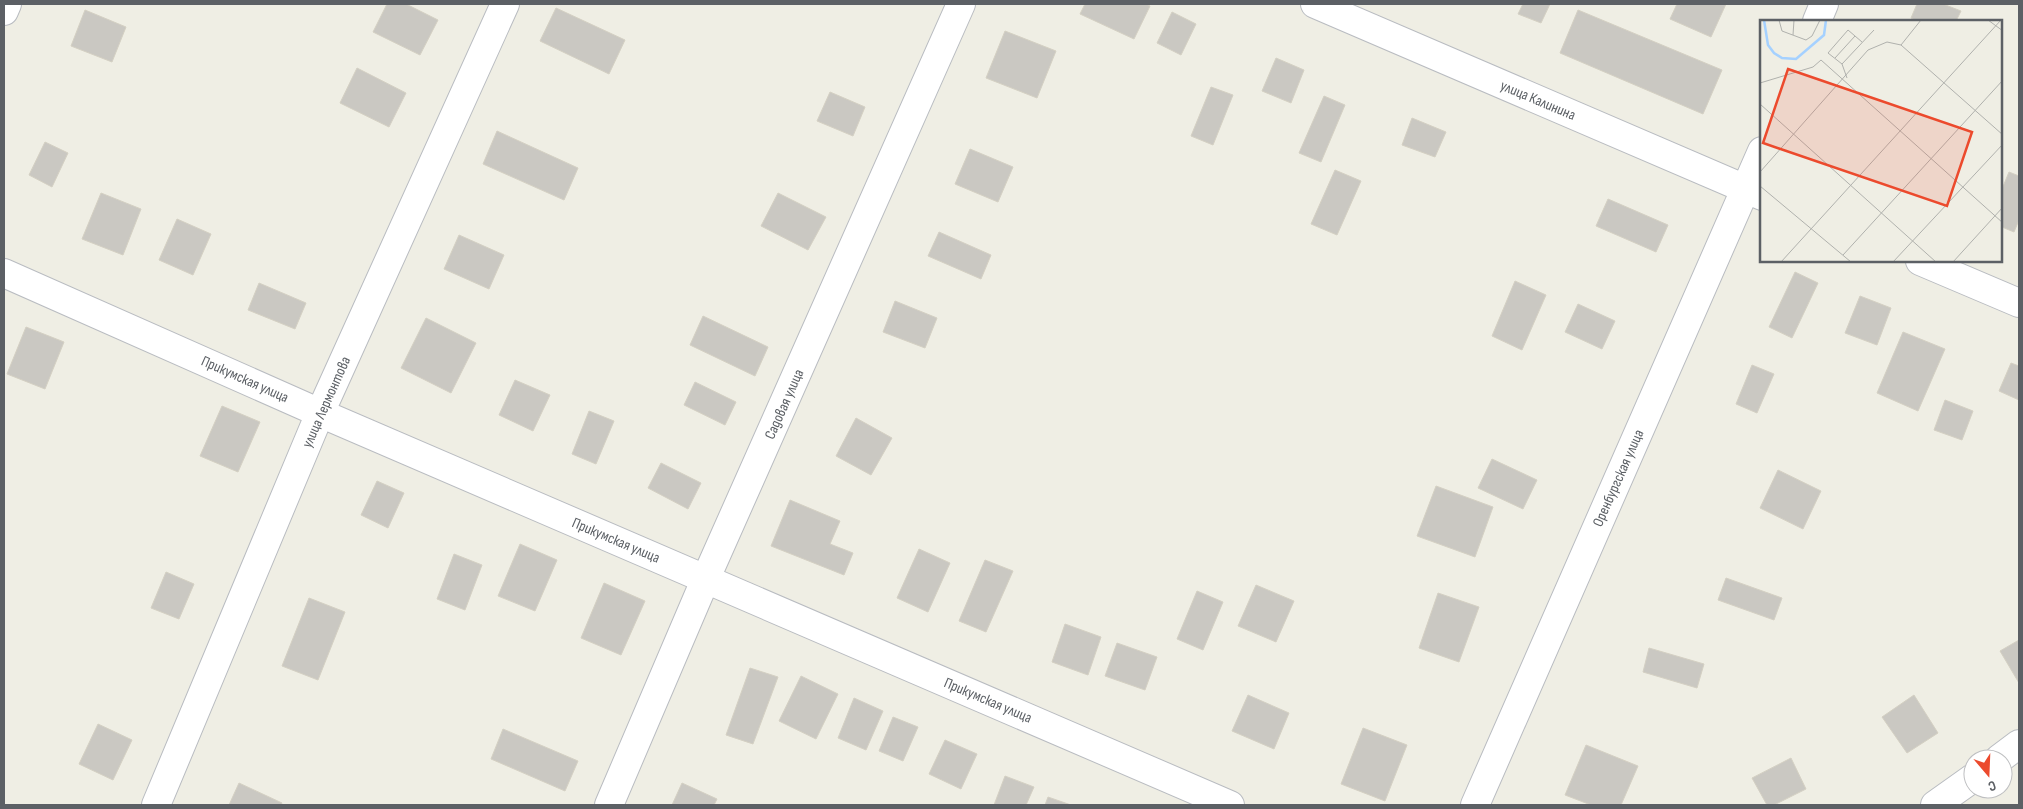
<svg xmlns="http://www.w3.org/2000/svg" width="2023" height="809" font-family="'Sofia Sans Condensed',sans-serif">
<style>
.building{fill:#cac8c2;stroke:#d4d0c3}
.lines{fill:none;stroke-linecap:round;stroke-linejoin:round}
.minor-casing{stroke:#b9bcc1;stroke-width:30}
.minor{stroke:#fff;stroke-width:28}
.labels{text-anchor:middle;stroke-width:5;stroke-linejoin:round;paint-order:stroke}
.street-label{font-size:15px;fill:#5c6065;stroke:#fff}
.inset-river{fill:none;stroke:#a5d1ff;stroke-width:2.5}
.inset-road{fill:none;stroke:#b0b1ad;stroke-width:1}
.view{fill:#ec4a2d;fill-opacity:0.15;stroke:#ec4a2d;stroke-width:2.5}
.inset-edge{fill:none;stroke:#5c6065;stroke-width:2.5}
</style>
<rect width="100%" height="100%" fill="#efeee4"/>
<path class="building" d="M387 4H406L438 20 420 55 373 32Z
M1085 4H1146L1150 6 1134 39 1080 14Z
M1523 4H1550L1541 23 1518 14Z
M1677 4H1726L1711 37 1670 19Z
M1917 4H1943L1961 11 1956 21H1917L1911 18Z
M556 8 625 40 609 74 540 41Z
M85 10 126 27 112 62 71 46Z
M1578 10 1722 70 1703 114 1560 53Z
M1172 12 1196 24 1181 55 1157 43Z
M1005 31 1056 51 1037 98 986 78Z
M1276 58 1304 70 1291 103 1262 91Z
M357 68 406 93 389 127 340 103Z
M1211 87 1233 95 1213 145 1191 136Z
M830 92 865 107 853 136 817 121Z
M1324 96 1345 105 1321 162 1299 153Z
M1412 118 1446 132 1435 157 1402 145Z
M497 131 578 168 564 200 483 164Z
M45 142 68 153 52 187 29 175Z
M970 149 1013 167 998 202 955 184Z
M1335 170 1361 181 1337 235 1311 224Z
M2009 172 2019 176V220L2014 232 2002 227V189Z
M101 193 141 209 123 255 82 239Z
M778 193 826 217 808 250 761 226Z
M1608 199 1668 225 1656 252 1596 226Z
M177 219 211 234 193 275 159 260Z
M939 232 991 255 981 279 928 256Z
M459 235 504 255 489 289 444 269Z
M1795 272 1818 283 1792 338 1769 327Z
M1515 281 1546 295 1522 350 1492 336Z
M259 283 306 303 295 329 248 310Z
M1860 296 1891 308 1877 345 1845 333Z
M895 301 937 318 925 348 883 332Z
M1578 304 1615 321 1602 349 1565 332Z
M703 316 768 347 755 376 690 345Z
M426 318 476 343 451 393 401 368Z
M26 327 64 342 45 389 7 374Z
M1903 332 1945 349 1918 411 1877 393Z
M2011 363 2019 366V400L1999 391Z
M1752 365 1774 374 1757 413 1736 404Z
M515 380 550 395 533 431 499 415Z
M695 382 736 402 725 425 684 405Z
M1945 400 1973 411 1962 440 1934 430Z
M222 406 260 422 238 472 200 456Z
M589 411 614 421 596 464 572 454Z
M856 418 892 438 871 475 836 456Z
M1492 459 1537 480 1523 509 1478 488Z
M661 463 701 483 688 509 648 488Z
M1778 470 1821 491 1803 529 1760 508Z
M377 481 404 493 388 528 361 515Z
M1436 486 1493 507 1475 557 1417 536Z
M790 500 840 521 830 544 853 553 844 575 771 546Z
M520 544 557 560 535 611 498 596Z
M919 549 950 563 928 612 897 598Z
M454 554 482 565 465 610 437 599Z
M985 560 1013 571 986 632 959 621Z
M166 572 194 584 179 619 151 608Z
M1726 578 1782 598 1774 620 1718 600Z
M604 583 645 601 621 655 581 638Z
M1256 585 1294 601 1276 642 1238 626Z
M1197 591 1223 602 1203 650 1177 639Z
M1438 593 1479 607 1459 662 1419 648Z
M309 598 345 612 318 680 282 666Z
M1065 624 1101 637 1088 675 1052 662Z
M2019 640V683L2000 651Z
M1117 643 1157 657 1145 690 1105 676Z
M1649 648 1704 664 1697 688 1643 672Z
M750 668 778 677 753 744 726 735Z
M801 676 838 694 816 739 779 721Z
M1248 695 1289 713 1274 749 1232 731Z
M1914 695 1938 733 1907 753 1882 717Z
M854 698 883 711 866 750 838 738Z
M893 717 918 727 903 761 879 751Z
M98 724 132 740 113 780 79 764Z
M1363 728 1407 745 1385 801 1341 784Z
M503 729 578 761 565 791 491 759Z
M945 740 977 754 961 789 929 774Z
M1586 745 1638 766 1621 805H1591L1565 795Z
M1791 758 1806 789 1774 805H1767L1752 778Z
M1005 776 1034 787 1026 805H994Z
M239 783 282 803 281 805H229Z
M682 783 717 799 714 805H672Z
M1048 797 1071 805H1045Z"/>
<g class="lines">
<defs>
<path id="minor" d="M1315 4 1762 196
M4 11 7 4
M1817 21 1824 4
M1920 261 2019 303
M4 273 320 413 1230 805
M1999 759 2019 744
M156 805 320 413 505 4
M609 805 706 578 961 4
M1475 805 1762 151
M1935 805 1973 778"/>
</defs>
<use href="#minor" class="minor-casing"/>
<use href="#minor" class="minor"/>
</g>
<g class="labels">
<g class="street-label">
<text transform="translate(1538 100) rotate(23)" y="5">улица Калинина</text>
<text transform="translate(245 379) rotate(24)" y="5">Прикумская улица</text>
<text transform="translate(326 402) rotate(-66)" y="5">улица Лермонтова</text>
<text transform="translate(784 404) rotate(-66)" y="5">Садовая улица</text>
<text transform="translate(1618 478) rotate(-66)" y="5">Оренбургская улица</text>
<text transform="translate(616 540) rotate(23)" y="5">Прикумская улица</text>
<text transform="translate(988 700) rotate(23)" y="5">Прикумская улица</text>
</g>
</g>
<g transform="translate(1760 20)">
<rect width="242" height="242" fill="#efeee4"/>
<path class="inset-river" d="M4 0 8 25 14 33 22 38 36 39 64 15 66 0"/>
<path class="inset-road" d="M19 0 22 11 46 20 52 16 60 0M228 0 243 11M33 15 34 0M141 25 243 115M75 38 95 16M82 44 114 10M87 58 82 44 68 33 88 10 102 22M0 63 53 47 61 40 243 203M0 84 176 242M0 152 108 30 127 22 141 25 161 0M0 166 91 242M83 235 243 60M21 242 241 0M133 242 243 124M193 242 243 187"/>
<path class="view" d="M28 49 212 112 187 186 3 123Z"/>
<rect width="242" height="242" class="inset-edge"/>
</g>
<rect width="2023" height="809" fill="none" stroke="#5c6065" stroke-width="10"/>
<g transform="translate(1988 774) rotate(161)"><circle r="24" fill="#ffffff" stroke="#bebfc1"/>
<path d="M0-4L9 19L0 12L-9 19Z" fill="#ec4a2d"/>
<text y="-8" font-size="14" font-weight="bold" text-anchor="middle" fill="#5c6065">С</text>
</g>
</svg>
